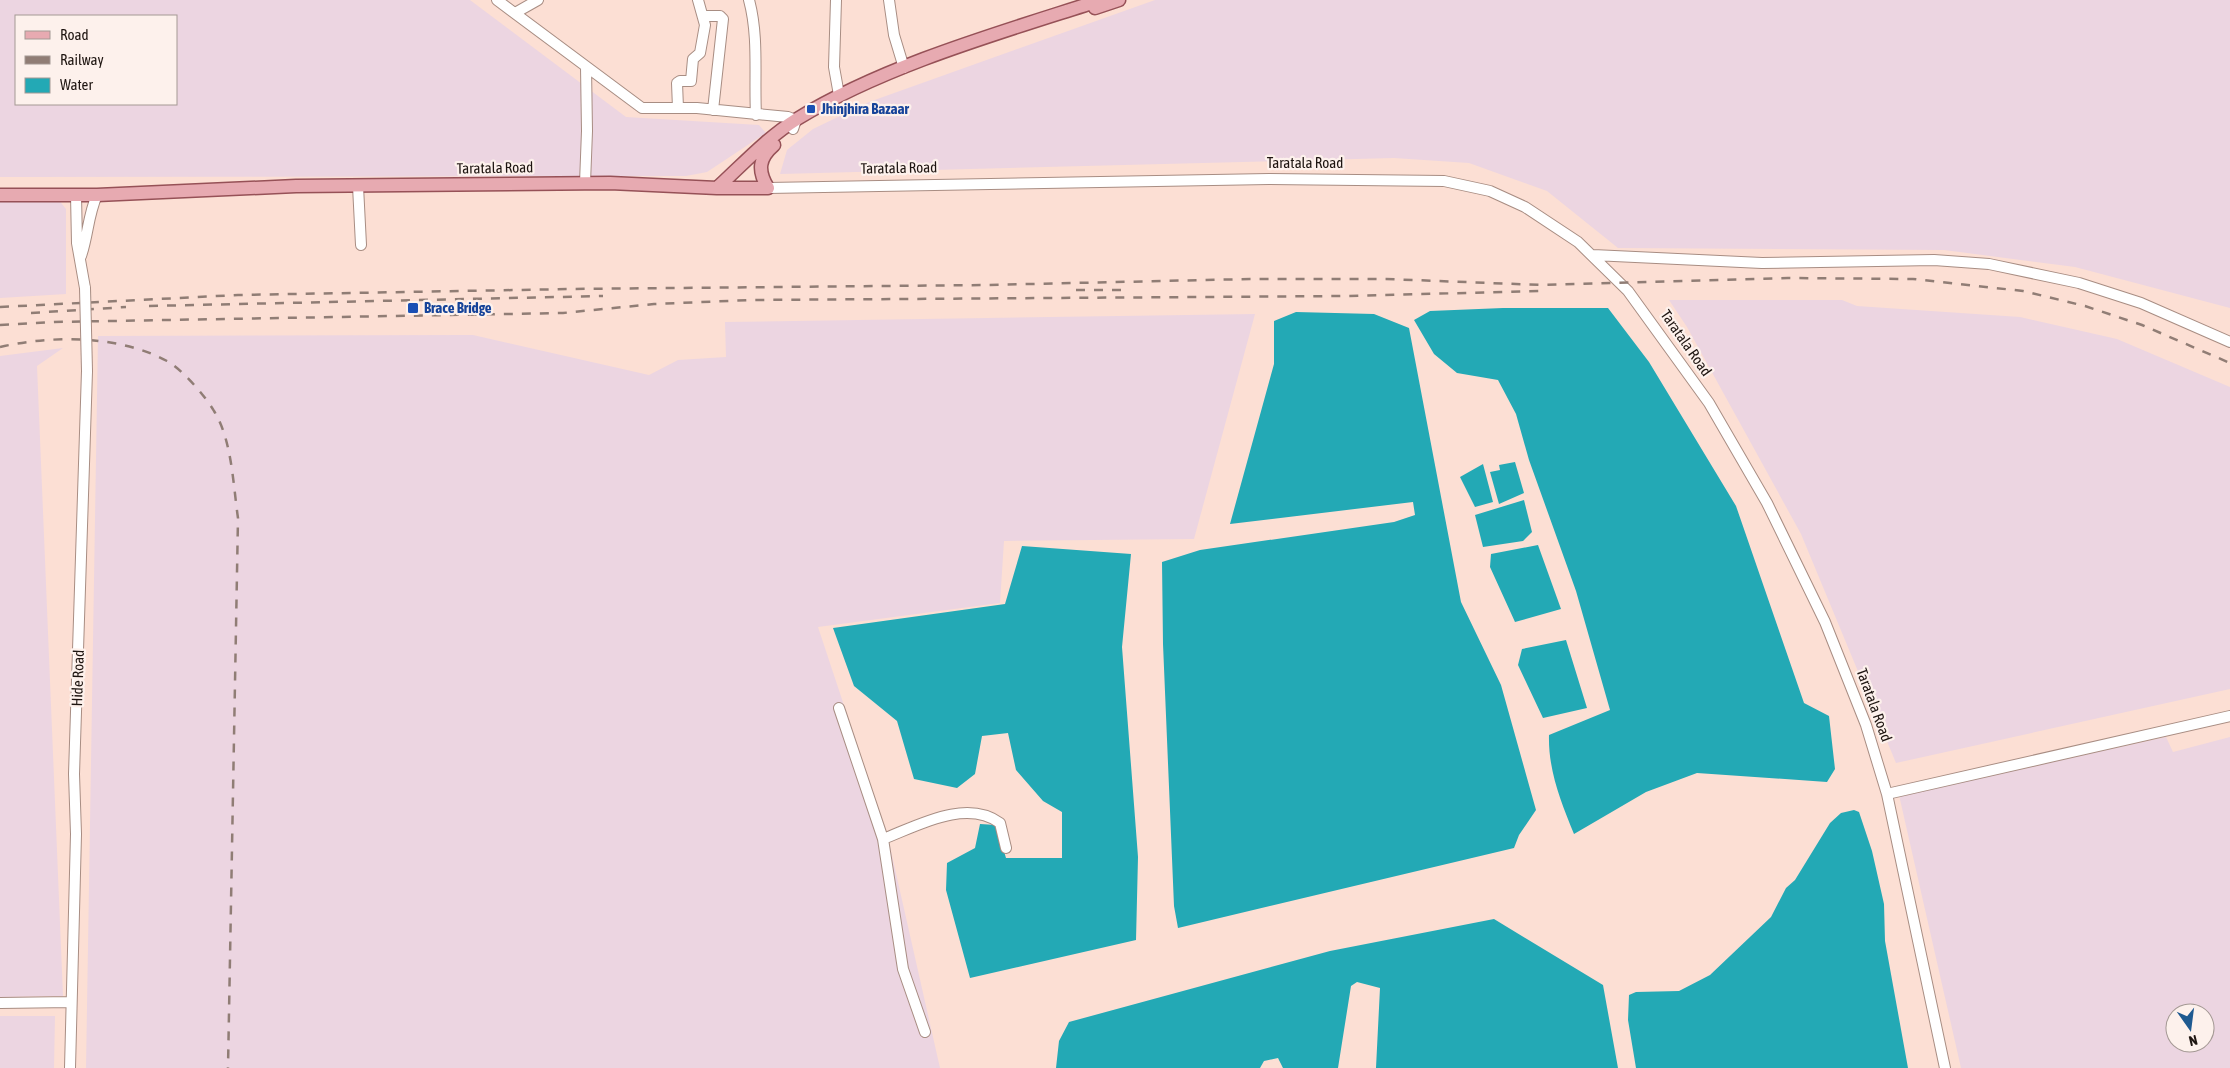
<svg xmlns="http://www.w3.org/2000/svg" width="2230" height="1068" font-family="'Asap Condensed',sans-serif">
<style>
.industrial{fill:#ecd5e1;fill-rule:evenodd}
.water{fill:#23a9b5}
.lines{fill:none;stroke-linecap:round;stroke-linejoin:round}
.minor-casing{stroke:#a88d83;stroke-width:12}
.major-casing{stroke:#965157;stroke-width:15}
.minor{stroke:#fff;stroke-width:10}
.major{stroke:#e7aab1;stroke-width:12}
.rail{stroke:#907d75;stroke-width:2.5;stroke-dasharray:9 9;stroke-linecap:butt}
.minor-bridge-casing{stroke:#a88d83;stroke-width:12;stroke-linecap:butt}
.minor-bridge{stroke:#fff;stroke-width:10}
.transit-dot{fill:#1a4fb4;stroke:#fdf1ec;stroke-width:2}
.labels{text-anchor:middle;stroke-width:4.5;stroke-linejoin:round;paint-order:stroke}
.transit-label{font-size:15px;font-weight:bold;fill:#164399;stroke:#fdf1ec;text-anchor:start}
.street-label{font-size:15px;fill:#1e1511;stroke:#fdf1ec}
</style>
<rect width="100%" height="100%" fill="#fcdfd4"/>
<path class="industrial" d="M0 0H470L626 117 759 125 766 133 707 172 686 176 0 177ZM16 16H176V104H16Z
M1155 0H2230V308L2075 267 1944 250 1618 248 1547 191 1469 163 1394 158 780 174 787 150 813 129 869 102Z
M58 199 66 209V294L0 298V200Z
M1669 300H1842L1857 306 2020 317 2117 339 2230 387V689L1896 763 1801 534 1687 327Z
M1255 314 1194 539 1004 541 1000 603 818 627 888 838 940 1068H86L98 336 473 335 649 375 678 360 726 357 725 322Z
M63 348 37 366 63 996 0 997V356Z
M2166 737 2173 752 2230 737V1068H1961L1899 795ZM2175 1013H2205V1043H2175Z
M0 1016H55L54 1068H0Z"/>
<path class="water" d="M1503 308H1608L1649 362 1736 506 1804 703 1829 716 1835 769 1827 782 1697 773 1646 792 1574 834C1561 802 1548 770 1549 735L1610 710 1576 591 1529 460 1516 414 1498 380 1457 373 1434 354 1414 320 1430 311Z
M1296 312 1374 314 1409 328 1461 602 1501 685 1536 810 1519 835 1514 848 1178 928 1174 906 1163 644 1162 562 1200 550 1394 522 1415 515 1413 502 1230 524 1274 364V321Z
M1515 462 1524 493 1499 504 1490 472 1500 470 1499 465Z
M1483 464 1493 502 1475 507 1460 477Z
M1524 500 1532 532 1523 541 1483 547 1475 515Z
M1538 545 1561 609 1515 622 1490 567 1491 554Z
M1022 546 1131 554 1122 647 1138 857 1136 940 970 978 946 890 947 863 975 848 980 824 996 825 1006 858H1062V812L1043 801 1016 770 1008 733 982 736 975 774 957 788 914 779 897 721 854 686 833 628 1005 604Z
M1566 640 1587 708 1543 718 1518 665 1522 649Z
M1854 810 1859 812 1872 851 1884 904 1885 941 1908 1068H1636L1628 1020 1629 995 1636 992 1679 991 1710 975 1771 917 1786 888 1795 880 1830 823 1841 813Z
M1494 919 1603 985 1618 1068H1376L1380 988 1357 982 1351 986 1338 1068H1283L1278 1058 1264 1061 1260 1068H1056L1059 1041 1069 1022 1330 951Z"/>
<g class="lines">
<defs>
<path id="minor" d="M497 0 642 108H697L788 117 796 120 793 129
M749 0C759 37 754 77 756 115
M836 0 834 67 839 95
M889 0 894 35 904 68
M515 13 538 0
M704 16H720L723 19 713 110
M678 108 677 83 680 81H691L693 59 700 53 705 25 698 0
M585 183 587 131 586 67
M358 186 361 245
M768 188 1269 179 1444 181 1490 191 1525 207 1578 242 1628 291 1709 403 1767 503 1825 622 1866 725 1887 794 1945 1068
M76 195 77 243 85 288
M1593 255 1762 263 1934 260 1989 264 2079 283 2141 303 2230 342
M81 256C88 236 88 215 97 195
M839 708 883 839 903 969 925 1032
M1887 794 2230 716
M883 839C917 826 966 798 1000 823L1006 848
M0 1003 71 1002
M70 1068 76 834 74 774 87 371"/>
<path id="major" d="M1095 8 1119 0
M717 188C743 164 768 137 797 119 885 65 1002 32 1101 0
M768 188C757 170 759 158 774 145
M0 195H97L296 186 610 183 717 188H768"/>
</defs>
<use href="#minor" class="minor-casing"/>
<use href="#major" class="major-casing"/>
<use href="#minor" class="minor"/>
<use href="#major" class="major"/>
<path class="rail" d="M1076 290H1126
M149 306 603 296
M0 307 238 295 571 289 985 285 1250 279H1386L1542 285 1788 278 1913 279 2023 291 2085 306 2142 325 2230 363
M31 313 126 307
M0 325 54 322 563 313 654 304 752 300 1348 296 1539 291
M0 347C52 335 119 335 167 361 181 368 206 397 214 411 232 440 233 484 238 518L228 1068"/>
<defs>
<path id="minor-bridge" d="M85 288 87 371"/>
</defs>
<use href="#minor-bridge" class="minor-bridge-casing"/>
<use href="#minor-bridge" class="minor-bridge"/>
</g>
<g class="transit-dot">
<rect x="806" y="104" width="10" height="10" rx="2.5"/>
<rect x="407" y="302" width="12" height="12" rx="2.5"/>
</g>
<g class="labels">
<g class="transit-label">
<text x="821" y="114">Jhinjhira Bazaar</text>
<text x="424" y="313">Brace Bridge</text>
</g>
<g class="street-label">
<text x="1305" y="168">Taratala Road</text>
<text transform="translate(495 168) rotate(-1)" y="5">Taratala Road</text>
<text transform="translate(899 168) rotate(-1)" y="5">Taratala Road</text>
<text transform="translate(1686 343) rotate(55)" y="5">Taratala Road</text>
<text transform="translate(78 678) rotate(-88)" y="5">Hide Road</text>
<text transform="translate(1874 705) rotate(70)" y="5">Taratala Road</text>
</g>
</g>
<rect x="15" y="15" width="162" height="90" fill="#fdf1ec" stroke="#a49994"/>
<rect x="25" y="31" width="25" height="8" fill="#e7aab1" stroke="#a49994"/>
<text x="60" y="40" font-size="15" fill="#1e1511">Road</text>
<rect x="25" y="56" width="25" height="8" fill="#907d75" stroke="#a49994"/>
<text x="60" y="65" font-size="15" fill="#1e1511">Railway</text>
<rect x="25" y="78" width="25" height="15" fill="#23a9b5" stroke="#a49994"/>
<text x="60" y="90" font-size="15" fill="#1e1511">Water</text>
<g transform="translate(2190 1028) rotate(166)"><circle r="24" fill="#fdf1ec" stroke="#a49994"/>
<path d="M0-4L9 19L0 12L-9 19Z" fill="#1e5990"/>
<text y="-8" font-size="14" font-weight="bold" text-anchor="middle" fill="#1e1511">N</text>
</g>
</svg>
